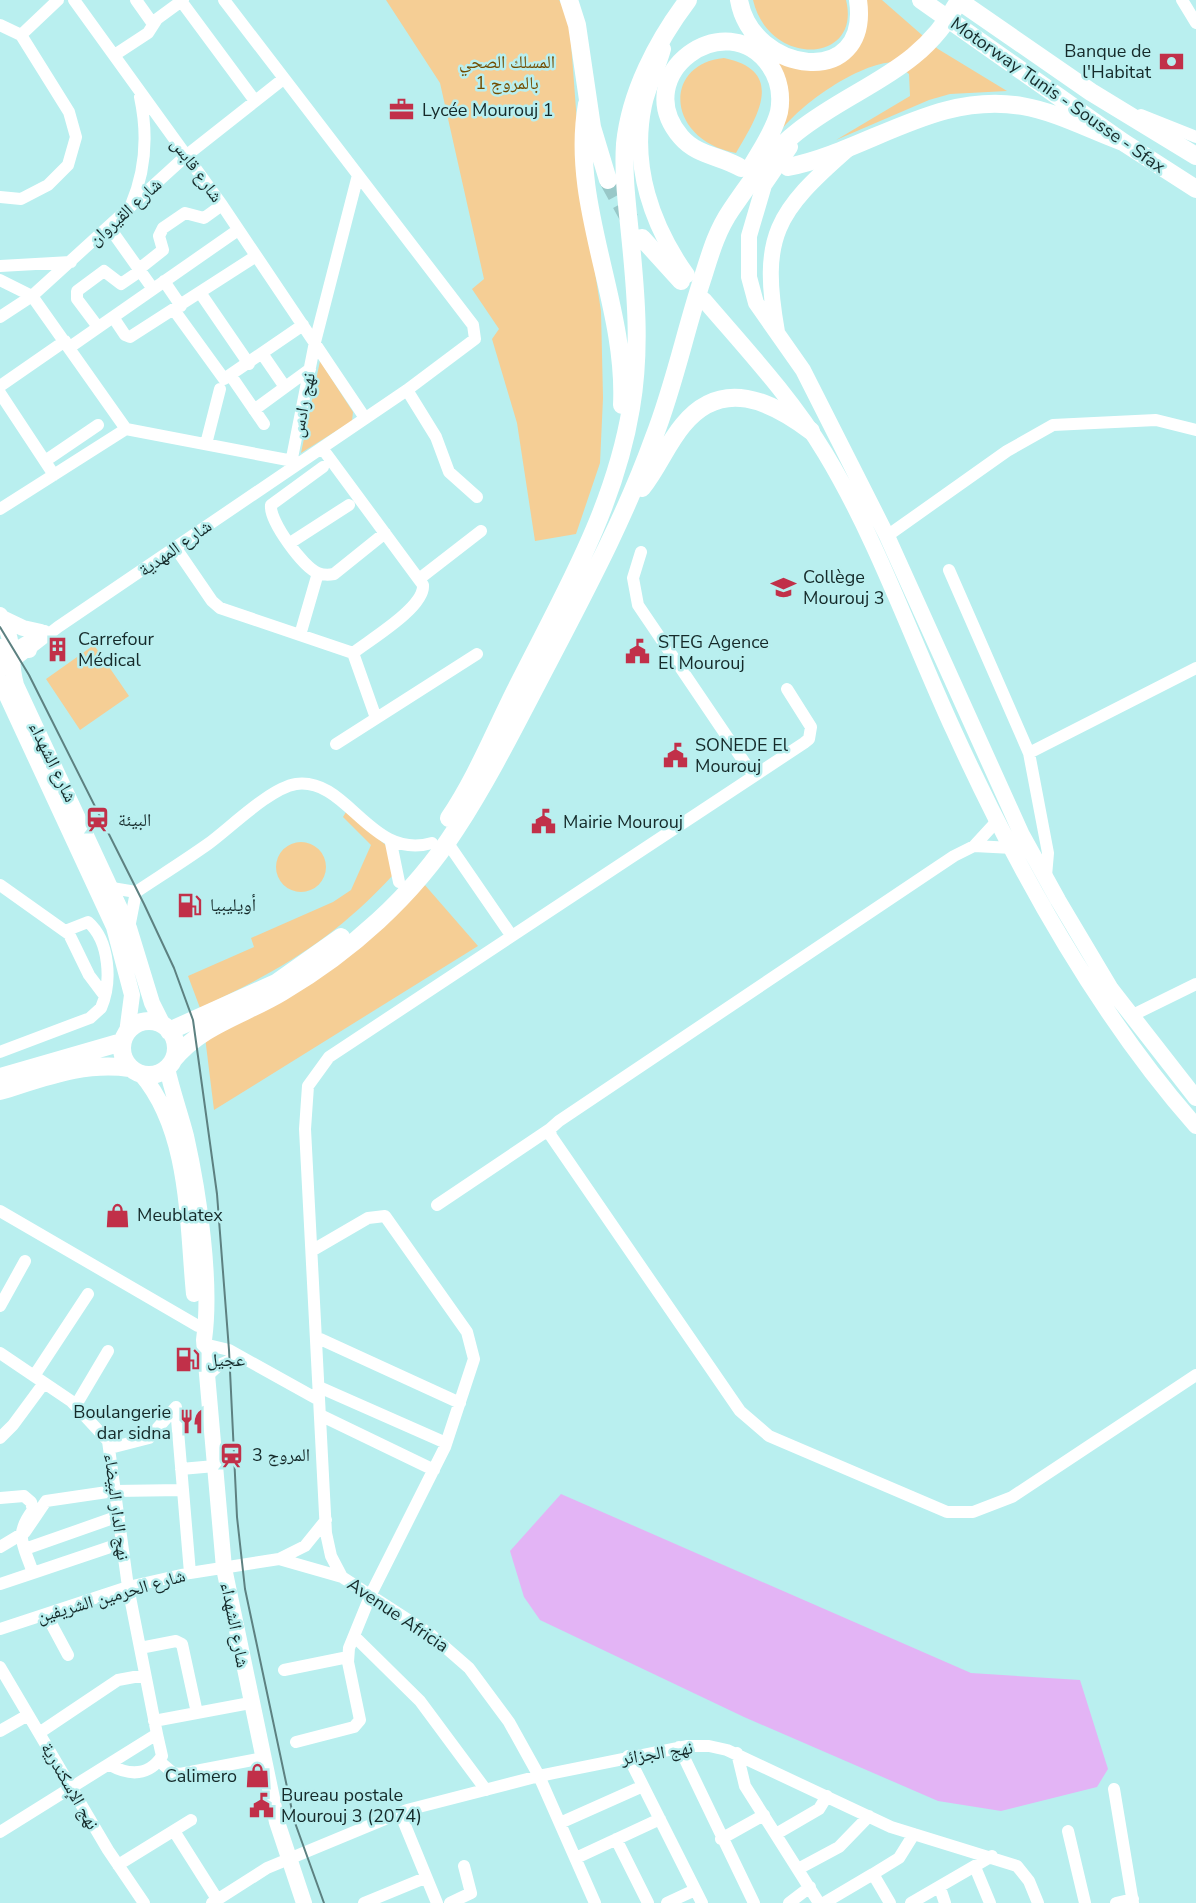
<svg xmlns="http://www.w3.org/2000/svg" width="1196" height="1903" font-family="'Nunito Sans','Noto Naskh Arabic',sans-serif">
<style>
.green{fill:#f5ce95}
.water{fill:#e3b4f5}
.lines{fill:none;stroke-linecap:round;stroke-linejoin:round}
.highway-tunnel{stroke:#98c8c8;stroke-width:18;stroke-dasharray:18 9;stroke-linecap:butt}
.minor{stroke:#fff;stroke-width:12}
.major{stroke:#fff;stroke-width:16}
.highway{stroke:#fff;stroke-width:18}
.tram{stroke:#5d8181;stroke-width:2}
.labels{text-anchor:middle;stroke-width:5;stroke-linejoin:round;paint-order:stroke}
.poi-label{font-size:18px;fill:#152a2a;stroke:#b9efef;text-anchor:start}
.park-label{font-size:18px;fill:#724c00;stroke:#b9efef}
.street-label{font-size:18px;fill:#152a2a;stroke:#b9efef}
</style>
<rect width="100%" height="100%" fill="#b9efef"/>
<path class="green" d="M386 0H559L569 17 582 188 601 311 603 398 600 463 576 534 535 541 517 423 492 339 499 329 472 289 484 279 440 83Z
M753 0H846C862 64 769 68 753 0Z
M865 0H882L938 49 1007 91 950 94 929 100 836 140 910 96 909 74 894 62C859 63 800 104 780 132L774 59C820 87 876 56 865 0Z
M724 58C787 71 757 117 736 153 666 140 662 64 724 58Z
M320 361 353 412 352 421 301 453Z
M94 645 129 696 80 730 46 679Z
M346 812 388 847 393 875C333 940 279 971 200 1008L188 976 254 947 251 938 333 902 351 890 371 845 343 817Z
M276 867a25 25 0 1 1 50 0a25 25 0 1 1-50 0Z
M424 884 478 946 214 1110 205 1037Z"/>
<path class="water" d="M561 1494 971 1673 1080 1680 1108 1769 1097 1787 1001 1811 938 1801 744 1717 540 1620 524 1597 510 1551Z"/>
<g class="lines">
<path class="highway-tunnel" d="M608 180 630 220"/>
<path class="minor" d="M74 0 222 205 365 418
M136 0 153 24
M1182 0 1196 23
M181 1 255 101
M0 25 21 35 69 112 76 137 68 165 48 185 21 199 0 197
M21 35 58 0
M116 54 148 33 157 19 183 0
M1141 115 1196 137
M131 205C146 170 148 134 140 97
M109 227 153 289
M0 266 71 262
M139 269 163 250 159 236 163 228 185 213 204 218 222 205
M0 280 32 296 126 429 293 461
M164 281 181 306
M201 294 249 364
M174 310 224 379 303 325
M0 317 32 296 187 155 282 80
M113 317 125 335 130 337 256 256
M98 327 77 299V291L104 271 121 284 140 271
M70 347 238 230
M263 355 285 387
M231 376 264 424
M0 386 65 341
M407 390 436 437 449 472 477 497
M0 393 54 475
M254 410 310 369
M206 444 220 389
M45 461 98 425
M323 467 271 505C269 521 303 567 318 573 323 575 329 575 334 574L385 533
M290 468 315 342 358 175
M0 509 126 429
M887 536 1007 451 1053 425 1156 420 1196 430
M290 543 349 505
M175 547 212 601 220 608 353 653C371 639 425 607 423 585L322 448
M641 552 633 578 638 605 753 775
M949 570 1029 753 1048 853 1046 876
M419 579 481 531
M300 635 318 573
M353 653 376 718
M0 662 14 649 45 631
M0 672 58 627 407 390 475 339 473 325 224 0
M336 744 477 654
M1029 753 1196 668
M447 842 511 935
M391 843 399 882
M974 846 997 821
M1013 848 974 846 954 856 559 1121 550 1129 551 1136 740 1411 769 1436 947 1512H973L1012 1497 1196 1375
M0 885 69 934 89 975 104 995
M112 888 136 892C160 876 184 861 208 844 230 828 270 788 296 784 348 777 370 861 432 843
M129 928 136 892
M1131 1016 1196 984
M0 1052 90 1018 101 1008C112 983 110 941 88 922L65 931
M437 1205 550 1129
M0 1211 198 1326 206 1325
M0 1306 25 1261
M318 1338 460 1403
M204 1344 229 1350 319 1400
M0 1353 71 1401 108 1441 128 1587 157 1734 0 1832
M34 1376 88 1294
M207 1376 219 1365 240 1356
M319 1387 446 1443
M76 1405 108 1351
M320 1415 434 1470
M0 1438 13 1425 44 1383
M110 1448 149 1438 176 1407 183 1490
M181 1469 215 1466
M0 1498 24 1496 31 1502 33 1510C13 1536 24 1545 33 1573L122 1543
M0 1547 25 1532 46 1501 114 1491 183 1490 190 1573
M25 1549 119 1516
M279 1559 305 1546 326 1520
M342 1577 331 1556 326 1533 305 1129 308 1086 329 1057 804 743 809 739 811 727 787 689
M0 1584 33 1573
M46 1614 68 1655
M0 1629 128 1587 190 1573 279 1559 342 1577 430 1634 469 1668 509 1722 539 1776 595 1903
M354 1636 420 1701 486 1790
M140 1648 176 1641 182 1644 197 1713
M0 1667 108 1850 144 1903
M284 1670 348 1657
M154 1721 250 1703
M0 1731 28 1715
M39 1733 118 1680 145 1675
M296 1742 354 1727 360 1720 348 1662 349 1648 371 1594 445 1447 474 1359 467 1332 385 1216 368 1218 313 1250
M679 1747 754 1903
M737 1753 745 1786 819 1903
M628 1756 702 1903
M159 1761 173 1773 180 1774 263 1758
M110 1765C130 1776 149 1776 162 1756L157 1734
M1114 1789 1133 1903
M400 1813 437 1903
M560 1823 643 1786
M174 1831 217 1899
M1068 1831 1085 1903
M776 1834 819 1809 827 1796
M616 1839 648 1903
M721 1839 764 1815
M576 1858 660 1819
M118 1865 191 1820
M975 1867 990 1903
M798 1869 839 1847 869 1816
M940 1888 945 1903
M212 1903 267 1868 407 1810 539 1776 688 1746H709L727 1750 891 1827 1017 1866 1029 1881 1038 1903
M364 1903 425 1878
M450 1903 471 1893 464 1866
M667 1903 695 1890
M789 1903 810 1887
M824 1903 873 1874
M890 1903 873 1874 899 1858 914 1834
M911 1903 992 1856
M1116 1903 1133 1899"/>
<path class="major" d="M663 49C658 68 648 86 644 105 631 166 652 226 687 275
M790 147 764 185 749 236V277L756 303 803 370 887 536 1022 835 1058 900 1111 989 1196 1098
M704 300C746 349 791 397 825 453 877 539 912 640 954 731 1016 867 1097 1014 1196 1126
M777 332C760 236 776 212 848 149
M0 615C17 645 8 656 16 685L129 928 152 1003 163 1025
M2 618 23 628 41 632
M0 647 29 650
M0 681 114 927 132 995 127 1033
M167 1068C172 1091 180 1113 186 1136 199 1194 212 1282 204 1340L224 1568 277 1822 304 1903
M141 1074C190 1131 187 1223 194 1294"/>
<path class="highway" d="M569 0 577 25 592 127 608 180
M739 0C752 74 871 91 858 0
M921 0 1123 142 1196 189
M958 0 1091 92 1196 156
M587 104C569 205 627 303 622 405
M788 167C868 151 937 91 1022 106 1057 112 1090 130 1123 142
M741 168C722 156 697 156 681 137 627 74 727 3 770 66 779 79 782 96 779 112 774 132 760 151 750 169
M642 238 681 281
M642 488C658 468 667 444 683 425 722 377 771 401 811 431
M449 818C475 780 494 733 515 691 561 599 614 511 631 408 641 350 636 293 630 234 627 204 623 174 625 144 630 93 657 41 688 0
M122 1048a27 27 0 1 1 54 0a27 27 0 1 1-54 0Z
M169 1031 276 983 341 937
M173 1060C201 1025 244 1015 282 992 350 952 413 896 456 829 491 775 519 718 549 661 587 588 626 515 654 437 674 386 685 332 702 280 710 255 716 232 731 210 750 182 770 153 797 132 856 85 921 73 959 0
M0 1077 122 1042
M0 1091C43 1078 84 1061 130 1068"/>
<path class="tram" d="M0 627 29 675 144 904 174 968 193 1020 217 1194 229 1350 237 1517 245 1589 294 1820 324 1903"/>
</g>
<defs>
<symbol id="bank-bare" viewBox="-9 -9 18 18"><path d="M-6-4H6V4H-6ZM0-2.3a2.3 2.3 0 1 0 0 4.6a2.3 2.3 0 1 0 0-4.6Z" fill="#c13049" stroke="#b9efef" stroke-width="2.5" paint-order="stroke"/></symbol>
<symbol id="office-bare" viewBox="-9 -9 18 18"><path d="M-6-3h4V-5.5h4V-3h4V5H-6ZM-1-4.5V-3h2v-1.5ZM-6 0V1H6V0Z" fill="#c13049" stroke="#b9efef" stroke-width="2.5" paint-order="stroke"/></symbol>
<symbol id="school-bare" viewBox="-9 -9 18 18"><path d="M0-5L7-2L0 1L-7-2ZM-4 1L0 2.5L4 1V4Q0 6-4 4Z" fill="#c13049" stroke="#b9efef" stroke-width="2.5" paint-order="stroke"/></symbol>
<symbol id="building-bare" viewBox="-9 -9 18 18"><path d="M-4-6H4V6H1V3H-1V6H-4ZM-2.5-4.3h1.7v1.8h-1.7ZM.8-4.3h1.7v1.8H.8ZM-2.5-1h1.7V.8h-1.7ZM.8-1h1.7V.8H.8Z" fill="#c13049" stroke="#b9efef" stroke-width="2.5" paint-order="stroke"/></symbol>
<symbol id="civic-bare" viewBox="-9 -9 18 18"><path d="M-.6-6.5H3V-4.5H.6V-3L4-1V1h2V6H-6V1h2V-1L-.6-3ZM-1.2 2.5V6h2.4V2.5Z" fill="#c13049" stroke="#b9efef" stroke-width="2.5" paint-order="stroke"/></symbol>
<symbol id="station-bare" viewBox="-9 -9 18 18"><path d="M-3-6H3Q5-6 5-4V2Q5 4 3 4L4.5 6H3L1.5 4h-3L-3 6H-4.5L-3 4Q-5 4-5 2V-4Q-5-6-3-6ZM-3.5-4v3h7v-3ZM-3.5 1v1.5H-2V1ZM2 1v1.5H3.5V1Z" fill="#c13049" stroke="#b9efef" stroke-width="2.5" paint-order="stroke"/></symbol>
<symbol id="fuel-bare" viewBox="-9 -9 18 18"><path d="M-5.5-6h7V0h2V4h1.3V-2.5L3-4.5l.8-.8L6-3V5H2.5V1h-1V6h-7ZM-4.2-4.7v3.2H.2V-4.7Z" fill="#c13049" stroke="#b9efef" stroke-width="2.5" paint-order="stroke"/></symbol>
<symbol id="shop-bare" viewBox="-9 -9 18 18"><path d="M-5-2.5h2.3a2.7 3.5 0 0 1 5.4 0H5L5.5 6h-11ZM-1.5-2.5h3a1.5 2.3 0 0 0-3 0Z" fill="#c13049" stroke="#b9efef" stroke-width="2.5" paint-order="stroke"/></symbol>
<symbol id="restaurant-bare" viewBox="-9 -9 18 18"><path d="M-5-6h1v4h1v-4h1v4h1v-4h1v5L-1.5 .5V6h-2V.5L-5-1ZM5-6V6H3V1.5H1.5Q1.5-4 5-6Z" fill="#c13049" stroke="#b9efef" stroke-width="2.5" paint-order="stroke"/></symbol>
</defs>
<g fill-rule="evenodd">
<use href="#bank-bare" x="1154" y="44" width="35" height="35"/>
<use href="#office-bare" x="384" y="92" width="35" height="35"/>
<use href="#school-bare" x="766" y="570" width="35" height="35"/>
<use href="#building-bare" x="40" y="632" width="35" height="35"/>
<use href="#civic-bare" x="620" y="634" width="35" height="35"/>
<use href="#civic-bare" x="658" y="738" width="35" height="35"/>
<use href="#station-bare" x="80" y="802" width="35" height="35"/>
<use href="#civic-bare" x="526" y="804" width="35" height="35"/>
<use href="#fuel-bare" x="172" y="888" width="35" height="35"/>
<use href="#shop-bare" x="100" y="1198" width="35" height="35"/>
<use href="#fuel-bare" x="170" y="1342" width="35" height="35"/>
<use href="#restaurant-bare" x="174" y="1404" width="35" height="35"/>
<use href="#station-bare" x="214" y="1438" width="35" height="35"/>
<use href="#shop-bare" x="240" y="1758" width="35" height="35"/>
<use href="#civic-bare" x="244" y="1788" width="35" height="35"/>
</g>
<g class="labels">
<g class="poi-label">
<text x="1151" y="57" text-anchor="end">Banque de<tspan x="1151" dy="21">l'Habitat</tspan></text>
<text x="422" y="116">Lycée Mourouj 1</text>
<text x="803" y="583">Collège<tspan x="803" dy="21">Mourouj 3</tspan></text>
<text x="78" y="645">Carrefour<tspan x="78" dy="21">Médical</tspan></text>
<text x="658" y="648">STEG Agence<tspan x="658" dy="21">El Mourouj</tspan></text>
<text x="695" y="751">SONEDE El<tspan x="695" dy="21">Mourouj</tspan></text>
<text x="118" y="826">البيئة</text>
<text x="563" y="828">Mairie Mourouj</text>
<text x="210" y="911">أويليبيا</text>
<text x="137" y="1221">Meublatex</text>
<text x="207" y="1366">عجيل</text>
<text x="171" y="1418" text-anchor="end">Boulangerie<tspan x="171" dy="21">dar sidna</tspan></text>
<text x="252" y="1461">المروج 3</text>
<text x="237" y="1782" text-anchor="end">Calimero</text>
<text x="281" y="1801">Bureau postale<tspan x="281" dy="21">Mourouj 3 (2074)</tspan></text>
</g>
<g class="park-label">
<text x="507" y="68">المسلك الصحي<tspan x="507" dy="21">بالمروج 1</tspan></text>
</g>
<g class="street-label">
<text transform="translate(1058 95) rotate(35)" y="6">Motorway Tunis - Sousse - Sfax</text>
<text transform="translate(197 170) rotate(54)" y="6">شارع قابس</text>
<text transform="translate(125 212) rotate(-42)" y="6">شارع القيروان</text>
<text transform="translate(303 405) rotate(-79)" y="6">نهج رادس</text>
<text transform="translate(175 548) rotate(-35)" y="6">شارع المهدية</text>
<text transform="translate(53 762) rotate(64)" y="6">شارع الشهداء</text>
<text transform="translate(117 1507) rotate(83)" y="6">نهج الدار البيضاء</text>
<text transform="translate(111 1596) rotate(-16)" y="6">شارع الحرمين الشريفين</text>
<text transform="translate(398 1615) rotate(34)" y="6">Avenue Africia</text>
<text transform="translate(235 1625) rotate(79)" y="6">شارع الشهداء</text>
<text transform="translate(657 1753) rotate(-9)" y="6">نهج الجزائر</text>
<text transform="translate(70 1786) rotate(60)" y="6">نهج الإسكندرية</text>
</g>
</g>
</svg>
